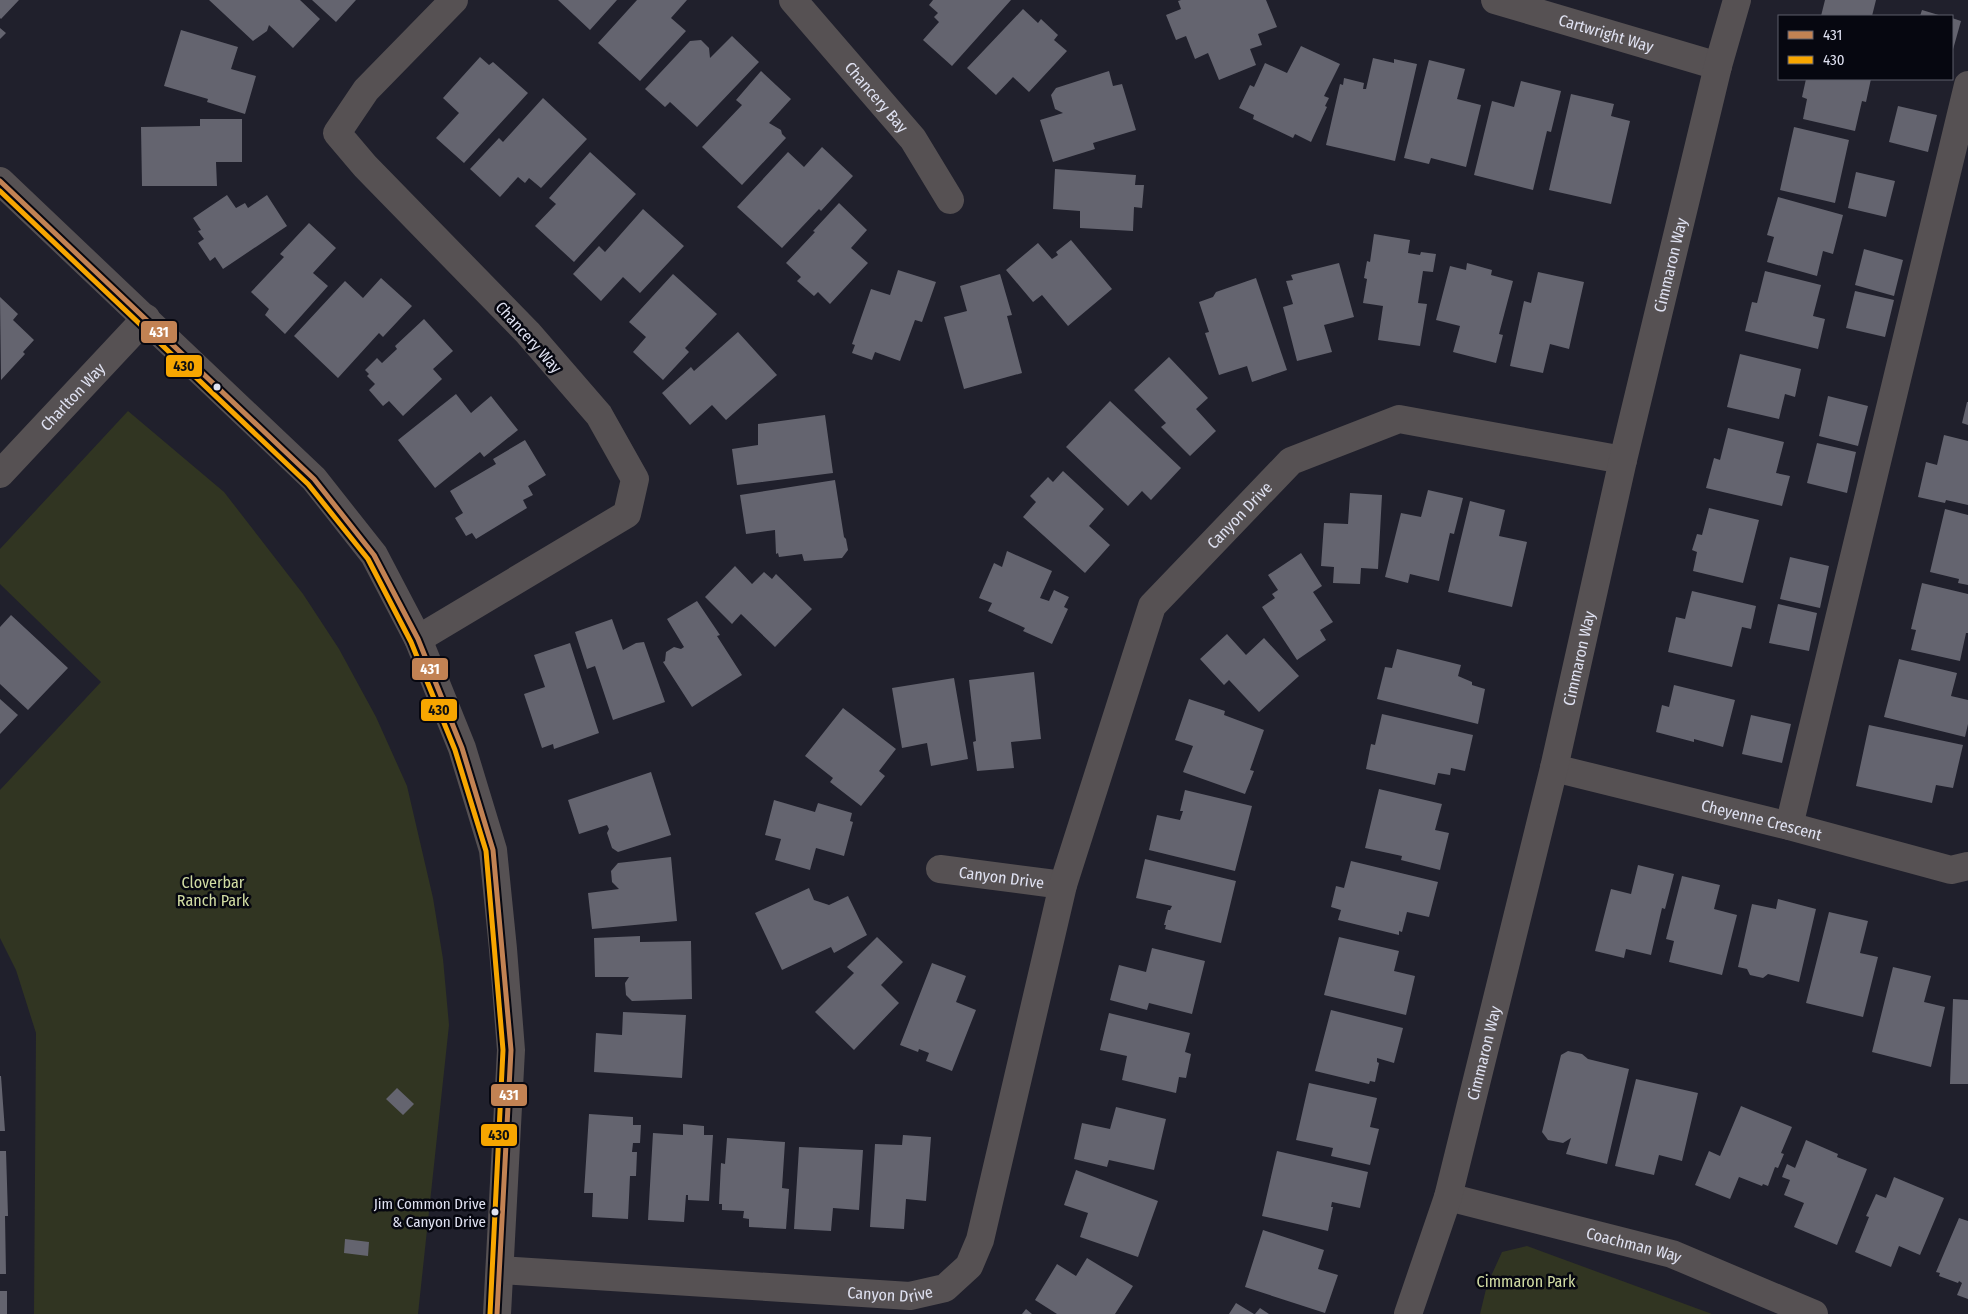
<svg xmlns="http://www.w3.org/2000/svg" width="1968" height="1314" font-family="'Fira Sans Condensed',sans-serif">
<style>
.green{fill:#313522}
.building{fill:#64646f}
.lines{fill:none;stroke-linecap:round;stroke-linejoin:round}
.minor{stroke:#565153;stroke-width:28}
.bus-1-casing{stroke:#060710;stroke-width:9}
.bus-2-casing{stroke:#060710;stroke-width:9}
.bus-1{stroke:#c28253;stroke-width:5}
.bus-2{stroke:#f7a600;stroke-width:5}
.bus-dot{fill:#dfe1f1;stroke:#060710;stroke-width:2}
.labels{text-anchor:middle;stroke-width:5;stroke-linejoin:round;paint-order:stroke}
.bus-label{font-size:15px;fill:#dfe1f1;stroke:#060710;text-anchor:end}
.street-label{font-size:16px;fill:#dfe1f1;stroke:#060710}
.park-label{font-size:16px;fill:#d1dca3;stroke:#060710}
.line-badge{stroke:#060710;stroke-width:2}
.badge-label{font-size:14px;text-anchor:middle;font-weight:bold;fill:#fff}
.pale-badge-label{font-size:14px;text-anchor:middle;font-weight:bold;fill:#111}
</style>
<rect width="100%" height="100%" fill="#20202c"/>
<path class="green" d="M128 411 224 492 303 594 339 649 376 717 407 786 433 898 443 959 449 1025 418 1314H34L36 1033 16 970 0 938V790L101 682 0 584V549Z
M1527 1246 1712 1314H1480L1487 1285 1502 1252Z"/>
<path class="building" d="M0 0H19L1 19 0 18Z
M209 0H300L320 19 293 48 269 25 267 31 253 41Z
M312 0H356L336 22Z
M558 0H617L590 30Z
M637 0H687L671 18 686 31 640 81 598 43Z
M933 0H1011L952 66 923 40 939 22 934 17 938 13 929 5Z
M1181 0H1266L1277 27 1258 34 1262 45 1250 49 1256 65 1219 80 1208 53 1195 59 1186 36 1176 40 1166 15 1181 9 1178 1Z
M1825 0H1876L1872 16H1821Z
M1023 9 1038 23 1041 19 1058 35 1054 40 1067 51 1029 92 1013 77 996 95 967 68Z
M1922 10 1942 16H1920Z
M1952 18 1961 21 1952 53Z
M0 28 6 33 0 39Z
M181 30 238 47 231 69 256 76 245 114 207 102 208 99 164 86Z
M732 36 759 62 697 127 670 102 665 107 645 89 690 41 701 40 709 48 710 58Z
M1301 46 1340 64 1324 96 1329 98 1325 106 1327 107 1311 142 1295 134 1293 138 1253 119 1254 115 1239 108 1250 85 1254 87 1265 63 1287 73Z
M480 57 489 65 493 62 528 93 464 163 436 138 459 113 443 98Z
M1373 58 1394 63V59L1417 64 1395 161 1326 145 1340 84 1343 85 1344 78 1364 83 1363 89H1366Z
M1429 60 1465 69 1457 99 1481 105 1466 167 1431 158 1429 164 1404 158Z
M761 71 791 99 769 123 781 130 782 134 786 138 742 185 702 147 742 105 736 100Z
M1109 71 1113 86 1122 84 1136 130 1093 143 1095 149 1053 162 1040 120 1063 113 1055 109 1051 95 1056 88Z
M1806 79H1871L1866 102 1862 101 1855 131 1803 119 1807 99 1802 97Z
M1521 81 1561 91 1551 132 1547 131 1533 190 1474 175 1492 101 1514 107Z
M1571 94 1614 104 1611 116 1630 121 1611 204 1549 190Z
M543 98 587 139 541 188 529 178 525 183 518 177 500 197 470 169 499 138 503 142Z
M1898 106 1937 115 1928 152 1889 142Z
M200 119H242V162H216L217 186H142L141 127 200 126Z
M1794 127 1849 140 1835 203 1780 190Z
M822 147 853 176 821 211 819 209 782 248 737 207 788 152 804 167Z
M590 152 636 194 574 262 535 226 556 204 549 198Z
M1055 169 1136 175 1135 185H1144L1142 208 1134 207 1133 231 1080 228V211L1053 209Z
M1856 172 1895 181 1886 217 1848 208Z
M227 195 236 208 245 203 248 208 267 195 287 226 223 269 215 257 210 261 198 243 204 239 198 231 201 230 193 218Z
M1778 197 1843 215 1833 254 1823 251 1817 276 1767 262 1774 237 1767 235Z
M839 203 867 230 851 248 868 263 830 304 818 292 814 296 797 281 801 277 786 263 815 232 813 231Z
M643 209 684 246 640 293 623 277 601 301 573 274 599 246 605 252Z
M309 223 336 248 313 273 328 286 285 334 265 315 269 309 251 292 284 257 280 254Z
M1374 234 1410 240 1408 253 1420 255 1421 252 1436 254 1433 272 1423 271 1418 303 1427 304 1420 346 1378 340 1383 306 1363 303 1367 279 1364 278 1367 261 1370 262Z
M1071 240 1112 289 1068 326 1042 295 1033 302 1006 270 1038 243 1052 259 1058 255 1056 252Z
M1864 249 1903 260 1894 296 1855 285Z
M1339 263 1354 317 1324 325 1332 352 1297 361 1283 307 1293 304 1286 281 1293 280 1291 275Z
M1467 263 1492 270 1491 275 1513 281 1499 334 1503 335 1496 363 1453 352 1460 326 1436 320 1450 266 1466 270Z
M898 270 936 282 922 322 915 320 900 361 875 352 872 360 852 353 855 345 852 344 871 289 890 295Z
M1765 271 1821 285 1813 316 1825 319 1818 349 1745 331 1752 302 1757 303Z
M1538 272 1584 282 1569 349 1550 344 1543 373 1510 366 1524 301 1531 303Z
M673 274 717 314 685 348 689 352 663 380 633 352 646 337 629 322Z
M1000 274 1012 315 1007 316 1022 373 964 389 944 317 967 311 960 286Z
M381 278 412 306 383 337 379 333 338 378 294 336 345 281 363 298Z
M1256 278 1287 370 1252 382 1247 366 1219 375 1205 333 1209 332 1199 302 1213 297 1216 292Z
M1855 291 1894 300 1885 337 1846 328Z
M0 297 18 314 13 320 34 340 23 352 25 354 1 380Z
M424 319 453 351 433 369 442 379 403 416 389 401 383 406 369 390 375 384 367 376 369 374 365 370 377 358 382 363 397 349 395 346Z
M738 332 777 375 726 420 712 405 690 425 662 393 691 367 694 371Z
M1740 354 1801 369 1795 397 1785 394 1779 419 1727 407Z
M1169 357 1208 398 1196 409 1216 431 1190 456 1161 427 1166 423 1134 390Z
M456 394 471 413 491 396 518 430 484 457 480 452 435 488 398 440Z
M1828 396 1868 406 1858 446 1819 436Z
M1110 401 1181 468 1151 500 1142 491 1128 506 1066 447Z
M1967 402H1968V425L1962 423Z
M825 415 833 473 737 485 732 449 758 445V424Z
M1728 428 1784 442 1776 473 1790 476 1782 506 1706 488 1714 458 1720 460Z
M1944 435 1968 441V505L1946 500 1945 503 1918 497 1926 462 1937 465Z
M525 440 546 475 528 486 533 495 523 500 527 508 476 539 472 533 466 536 455 518 463 513 450 491 496 464 493 459Z
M1817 443 1856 452 1847 493 1807 483Z
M1063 471 1104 509 1089 526 1110 545 1085 573 1023 517 1036 502 1030 496 1048 477 1053 482Z
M835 480 844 537 846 539 848 550 842 558 804 561 802 554 779 557 778 553 776 554 775 530 746 534 740 495Z
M1428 490 1463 498 1454 534 1450 533 1439 581 1410 574 1408 583 1385 577 1401 513 1421 517Z
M1350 493 1382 495 1378 569 1361 568 1360 584 1333 583 1334 567 1321 566 1324 523 1348 524Z
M1470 501 1505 510 1499 536 1527 542 1512 607 1448 592Z
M1709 508 1759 520 1743 583 1693 571 1697 552 1692 550 1697 534 1702 535Z
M1945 509 1968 515V585L1958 583 1959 579 1930 572Z
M1007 551 1052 571 1040 598 1049 601 1054 590 1069 597 1064 607 1068 609 1052 644 1023 631 1025 628 988 611 992 603 979 598 994 563 1002 567Z
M1301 553 1322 586 1313 592 1333 622 1320 630 1326 640 1297 660 1262 607 1275 598 1272 594 1278 590 1268 575Z
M1790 557 1829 566 1820 608 1780 599Z
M735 566 752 584 764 572 772 579 776 574 812 609 775 647 741 614 732 624 705 597Z
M1922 583 1968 594V633H1966L1960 661 1911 650 1916 630 1911 629Z
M1692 591 1756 606 1751 629 1742 627 1732 667 1668 652 1676 617 1685 619Z
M697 601 720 635 717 636 742 675 692 707 663 662 665 661 666 652 674 647 681 649 684 647 667 619Z
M1778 604 1817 613 1809 651 1769 643Z
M11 615 68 668 28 710 0 684V627Z
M612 619 623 650 636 643 644 642 665 702 613 720 595 666 587 669 575 632Z
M1227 634 1246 655 1264 638 1299 676 1259 712 1229 680 1224 685 1200 659Z
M570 643 599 733 554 749 553 744 542 748 524 694 545 687 534 655Z
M1397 649 1461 665 1458 676 1472 682V685L1485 689 1478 724 1377 699 1385 667 1392 668Z
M1899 659 1957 673 1951 696 1968 700V724L1965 737 1884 717Z
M1034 672 1041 739 1011 742 1014 768 977 771 973 742 976 741 969 680Z
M954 678 968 759 931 766 927 743 902 748 892 688Z
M1674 685 1735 700 1723 747 1694 739V742L1656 732 1662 705 1669 707Z
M0 699 18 715 0 734Z
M1189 699 1225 711 1224 715 1264 730 1250 770 1254 771 1245 794 1183 772 1193 746 1175 740Z
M843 708 896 749 879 771 885 776 861 806 830 782 833 778 805 756Z
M1382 714 1473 735 1465 771 1451 768 1450 775 1438 773 1435 785 1366 769 1371 744 1375 745Z
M1751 715 1791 724 1782 763 1742 754Z
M1869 725 1963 745 1953 788 1936 785 1932 803 1856 786Z
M651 772 671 835 618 852 612 848 607 833 609 829 607 825 579 834 568 800Z
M1379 789 1442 804 1435 830 1449 833 1440 870 1401 860 1402 856 1365 848Z
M1185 790 1252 806 1235 871 1149 850 1157 815 1180 820 1183 811H1180Z
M774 800 815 812 818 803 852 813 850 821 853 822 844 856 816 848 810 870 775 860 781 839 765 835Z
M671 857 677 921 592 929 588 893 619 889 612 882 611 871 618 863Z
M1145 859 1236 881 1221 943 1165 929 1166 925H1164L1168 910H1170L1172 906 1136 898Z
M1351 861 1438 882 1429 917 1407 912 1402 932 1399 931V935L1338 920 1341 910 1331 907 1336 886 1344 888Z
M1638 865 1674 874 1665 909 1662 908 1651 955 1626 949 1624 958 1595 951 1611 889 1631 894Z
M1682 876 1720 885 1714 909 1737 915 1722 975 1669 962 1674 941 1666 939Z
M809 888 814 900 829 905 848 896 867 935 834 953 831 947 782 970 755 913Z
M1778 899 1816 909 1799 982 1768 974 1763 978 1750 975 1747 969 1738 967 1752 904 1776 909Z
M1829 912 1868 921 1860 953 1878 957 1863 1017 1806 1003Z
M640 936V942L691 941 692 999 632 1001 626 995 625 983 629 977H595L594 938Z
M877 937 903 962 881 985 899 1003 854 1050 815 1012 854 973 847 967Z
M1339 937 1399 951 1394 971 1415 976 1406 1015 1324 995Z
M1152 948 1205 961 1192 1014 1149 1003 1147 1010 1110 1000 1119 965 1146 972Z
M932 963 966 976 956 1002 976 1010 952 1071 926 1061 929 1053 919 1049 918 1052 900 1045Z
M1893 967 1931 976 1924 1002 1945 1007 1931 1067 1872 1052Z
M1953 999 1968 1000V1084H1950Z
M1331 1010 1403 1028 1394 1063 1377 1058V1062L1379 1063 1375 1082 1370 1081 1369 1084 1315 1071Z
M623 1012 686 1015 682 1078 594 1072 596 1033 622 1035Z
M1109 1013 1190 1033 1185 1052 1191 1054 1186 1078 1179 1077 1176 1093 1122 1080 1127 1056 1100 1050Z
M1568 1051 1582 1054 1588 1059 1629 1069 1607 1164 1566 1154 1571 1138 1563 1143 1548 1140 1542 1132 1561 1055Z
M0 1076H1L5 1131H0Z
M1636 1079 1698 1093 1682 1161 1659 1155 1654 1175 1615 1166Z
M1309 1083 1377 1098 1370 1127 1379 1129 1370 1165 1331 1156 1333 1148 1296 1140Z
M397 1088 414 1104 403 1115 386 1099Z
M1741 1106 1792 1127 1781 1153 1784 1154 1778 1168 1775 1167 1768 1186 1763 1184 1762 1186 1739 1177 1730 1199 1695 1185 1709 1151 1720 1156Z
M1116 1107 1166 1119 1154 1170 1109 1160 1107 1167 1074 1159 1082 1123 1110 1129Z
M589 1114 633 1117V1125H641L640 1143H633L632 1152H637L636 1176H630L628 1219 592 1217 593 1193H584Z
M683 1124 704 1126V1135H713L709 1201 688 1200V1195H686L684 1222 648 1220 653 1133 683 1135Z
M903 1135 931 1137 926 1201 906 1199 904 1229 870 1227 875 1144 902 1145Z
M727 1138 785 1142 782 1188 789 1189 786 1229 749 1227V1219L743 1218 744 1211 722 1210V1204H719L721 1163 725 1164Z
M1806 1140 1838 1154 1837 1157 1867 1169 1837 1245 1794 1227 1804 1203 1784 1195 1790 1180 1782 1177 1787 1164 1795 1168Z
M799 1147 863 1150 859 1210 833 1208 831 1231 794 1229Z
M0 1151H6L8 1216H5L6 1274H0Z
M1277 1151 1368 1172 1360 1208 1332 1202 1331 1207H1333L1328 1231 1262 1216Z
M1076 1170 1158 1201 1138 1257 1080 1237 1088 1213 1064 1205Z
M1894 1177 1944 1198 1920 1255 1899 1246 1891 1267 1855 1252 1869 1217 1866 1216 1876 1194 1886 1198Z
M1959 1218 1968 1221V1299L1957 1295 1962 1283 1959 1281 1958 1283 1939 1276 1940 1273 1936 1272Z
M1263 1230 1324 1250 1318 1269 1338 1275 1325 1313 1245 1287Z
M345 1239 369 1242 368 1256 344 1253Z
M1087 1258 1133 1286 1115 1314H1057L1035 1300 1057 1264 1076 1276Z
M0 1291H7V1314H0Z
M1236 1303 1254 1314H1229Z
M1260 1308 1269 1314H1255Z
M1026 1309 1032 1314H1022Z"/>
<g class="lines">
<g class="minor">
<path id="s1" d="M793 0 913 139 950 200"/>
<path id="s2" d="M1495 0 1718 66"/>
<path d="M0 181 314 479 374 555 418 639 462 748 493 850 503 949 511 1050 497 1314"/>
<path id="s3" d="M0 474 146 318"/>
<path d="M418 639 627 514 635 479 599 415 528 333 365 166 337 133 366 90 454 0"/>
<path id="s4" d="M1554 768 1789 826 1951 870 1968 866"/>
<path d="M1789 826 1968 85"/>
<path id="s5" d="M940 869 1063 885"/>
<path id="s6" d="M1448 1197 1672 1254 1814 1314"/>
<path id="s7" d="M500 1270 910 1296 945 1288 969 1266 980 1240 1063 885 1152 606 1291 461 1399 419 1623 460"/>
<path id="s8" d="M1408 1314 1448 1197 1554 768 1623 460 1718 66 1737 0"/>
</g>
<defs>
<path id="bus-1" d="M0 181 314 479 374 555 418 639 462 748 493 850 511 1050 497 1314"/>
<path id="bus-2" d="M0 191 308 484 368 559 411 642 455 750 486 851 503 1050 490 1314"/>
</defs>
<use href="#bus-1" class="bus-1-casing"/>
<use href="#bus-2" class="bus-2-casing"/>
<use href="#bus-1" class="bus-1"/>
<use href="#bus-2" class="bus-2"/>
</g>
<g class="bus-dot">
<circle cx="217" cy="387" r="4.5"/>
<circle cx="495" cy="1212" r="4.5"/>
</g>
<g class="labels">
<g class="bus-label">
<text x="486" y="1209">Jim Common Drive<tspan x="486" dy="18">&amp; Canyon Drive</tspan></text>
</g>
<g class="street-label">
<text dy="6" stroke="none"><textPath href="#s2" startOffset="116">Cartwright Way</textPath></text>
<text dy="6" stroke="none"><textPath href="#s1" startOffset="128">Chancery Bay</textPath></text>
<text dy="6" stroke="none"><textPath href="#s8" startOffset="1082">Cimmaron Way</textPath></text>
<text transform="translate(529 337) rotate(48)" y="6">Chancery Way</text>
<text dy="6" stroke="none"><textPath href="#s3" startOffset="106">Charlton Way</textPath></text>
<text dy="6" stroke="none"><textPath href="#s7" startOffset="1291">Canyon Drive</textPath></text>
<text dy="6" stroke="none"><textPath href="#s8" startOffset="678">Cimmaron Way</textPath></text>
<text dy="6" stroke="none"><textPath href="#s4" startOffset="214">Cheyenne Crescent</textPath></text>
<text dy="6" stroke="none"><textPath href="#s5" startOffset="62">Canyon Drive</textPath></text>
<text dy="6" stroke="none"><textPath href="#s8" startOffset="272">Cimmaron Way</textPath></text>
<text dy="6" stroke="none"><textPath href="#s6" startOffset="192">Coachman Way</textPath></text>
<text dy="6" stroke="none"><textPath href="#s7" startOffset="391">Canyon Drive</textPath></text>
</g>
<g class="park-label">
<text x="213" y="888">Cloverbar<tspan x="213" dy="18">Ranch Park</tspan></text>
<text x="1526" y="1287">Cimmaron Park</text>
</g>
</g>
<g class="line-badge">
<rect x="140" y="320" width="38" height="24" rx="5" fill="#c28253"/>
<rect x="165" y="354" width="38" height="24" rx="5" fill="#f7a600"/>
<rect x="411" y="657" width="38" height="24" rx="5" fill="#c28253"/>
<rect x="420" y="698" width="38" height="24" rx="5" fill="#f7a600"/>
<rect x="490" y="1083" width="38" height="24" rx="5" fill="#c28253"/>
<rect x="480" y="1123" width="38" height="24" rx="5" fill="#f7a600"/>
</g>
<g class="badge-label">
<text x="159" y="337">431</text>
<text x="430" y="674">431</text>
<text x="509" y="1100">431</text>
</g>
<g class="pale-badge-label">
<text x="184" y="371">430</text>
<text x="439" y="715">430</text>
<text x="499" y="1140">430</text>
</g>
<rect x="1778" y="15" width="175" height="65" fill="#060710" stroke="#5d5e6a"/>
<rect x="1788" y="31" width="25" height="8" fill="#c28253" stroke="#5d5e6a"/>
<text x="1823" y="40" font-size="15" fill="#dfe1f1">431</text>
<rect x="1788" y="56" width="25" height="8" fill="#f7a600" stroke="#5d5e6a"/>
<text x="1823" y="65" font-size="15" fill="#dfe1f1">430</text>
</svg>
